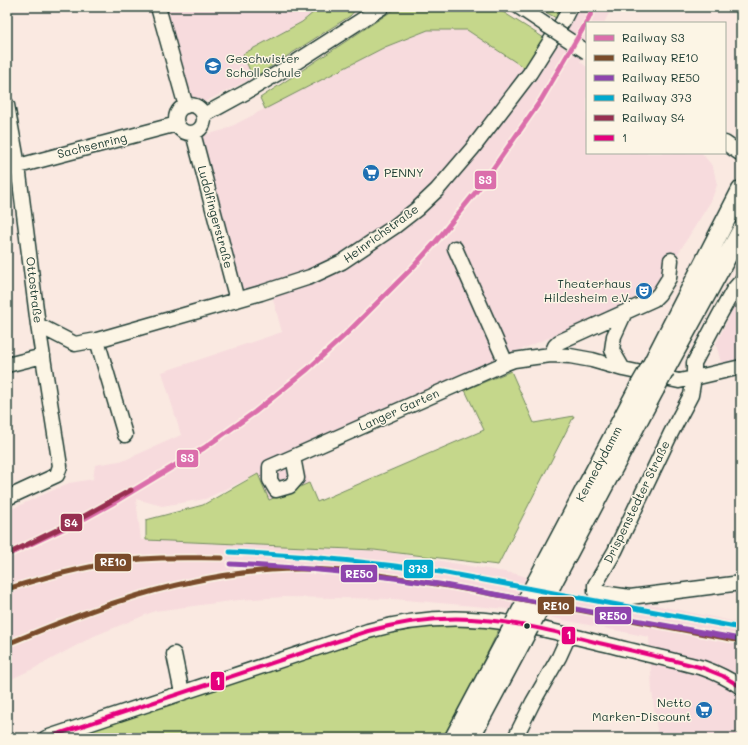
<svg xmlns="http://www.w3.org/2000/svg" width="748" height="745" font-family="Mali,sans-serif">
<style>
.built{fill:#f7dbdd}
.green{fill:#c5d78b;stroke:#728a60}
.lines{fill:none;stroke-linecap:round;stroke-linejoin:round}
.minor-casing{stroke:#1f3d34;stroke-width:17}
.major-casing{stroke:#1f3d34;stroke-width:21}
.minor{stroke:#fcf5e5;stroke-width:14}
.major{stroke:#fcf5e5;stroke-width:18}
.minor-bridge-casing{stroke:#1f3d34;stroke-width:17;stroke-linecap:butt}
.major-bridge-casing{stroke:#1f3d34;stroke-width:21;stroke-linecap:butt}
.minor-bridge{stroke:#fcf5e5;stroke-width:14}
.major-bridge{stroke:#fcf5e5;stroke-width:18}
.bus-1-casing{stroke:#fcf5e5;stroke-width:7}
.bus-1{stroke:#e5007d;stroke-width:4}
.rail-1-casing{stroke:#fcf5e5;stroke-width:8}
.rail-2-casing{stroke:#fcf5e5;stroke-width:8}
.rail-3-casing{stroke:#fcf5e5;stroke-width:8}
.rail-4-casing{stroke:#fcf5e5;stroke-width:8}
.rail-5-casing{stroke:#fcf5e5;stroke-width:8}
.rail-1{stroke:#db6eab;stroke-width:5}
.rail-2{stroke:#7a4b2a;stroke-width:5}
.rail-3{stroke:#8e44ad;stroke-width:5}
.rail-4{stroke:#00a9ce;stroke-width:5}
.rail-5{stroke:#972f50;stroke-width:5}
.bus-dot{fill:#1f3d34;stroke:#fcf5e5;stroke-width:1.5}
.labels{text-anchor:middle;stroke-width:3;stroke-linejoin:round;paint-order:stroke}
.poi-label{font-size:12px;fill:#1f3d34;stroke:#fcf5e5;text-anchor:start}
.street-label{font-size:12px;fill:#1f3d34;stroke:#fcf5e5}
.line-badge{stroke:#fcf5e5;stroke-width:1.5}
.badge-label{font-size:11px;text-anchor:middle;font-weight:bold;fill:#fff}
</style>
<rect width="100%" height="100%" fill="#fae9e1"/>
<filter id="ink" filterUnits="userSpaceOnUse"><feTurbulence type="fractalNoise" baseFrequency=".025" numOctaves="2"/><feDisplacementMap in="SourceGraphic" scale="8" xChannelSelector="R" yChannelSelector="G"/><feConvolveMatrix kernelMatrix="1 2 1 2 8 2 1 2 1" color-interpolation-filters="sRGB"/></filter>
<g filter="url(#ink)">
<path class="built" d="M162 7H320L302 22 243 54 253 78 198 105 188 102Z
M577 7H612L604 23H587V52L580 62 587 67V153H702L713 167 717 185 711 201 652 295 510 354 299 456 309 483 269 500 258 474 205 499 162 506 136 499 141 540 374 550 389 552 517 574 574 593 650 604 741 623V655L736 654 741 664V738H658L652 691 649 637 508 609 394 599 284 597 239 600 155 611 94 636 33 669 7 681V511L69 483 93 479 95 465 125 460 181 435 162 372 282 332 271 292 241 302 197 137 224 130 385 47 428 30H467L532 73 552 43 559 46Z
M741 292V358L721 363 716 344Z"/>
<path class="green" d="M320 7H358L350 16 253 78 243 54 302 22Z
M398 7H495L552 43 532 73 467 30H428L385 47 265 109 260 98Z
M537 7H555L561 12 556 18Z
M511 371 534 423 574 416 498 565 374 550 146 540V520L203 505 258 474 269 500 309 483 317 502 484 430 465 390Z
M434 626 482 627 499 629 446 738H66L390 632Z"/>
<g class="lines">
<defs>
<path id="minor" d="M158 7 183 96 186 106
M519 7 549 27
M176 119a14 14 0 1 1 28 0a14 14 0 1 1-28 0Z
M7 105 18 166 38 325 60 466 57 475 7 498
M204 115 248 91 290 66 382 7
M193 133 237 300
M725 143 741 154
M7 169 177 124
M455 248 506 363
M741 281 734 289 719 316 694 363V378L691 395 671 433 615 551 595 585V592L630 597 741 583
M38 325 75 344 97 340 261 293 310 277 342 262 394 227 417 209 437 190 472 149 530 73 563 21 570 7
M97 340 125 435
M551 355 555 346 559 342 654 299 659 294 669 278 671 260
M7 365 43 356
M623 369 612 350 614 336 625 312
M293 457 297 478 290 486 276 490 270 480V467L293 457 506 363 514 360 535 357 551 355 570 356 592 360 623 369 679 381 694 378 741 367
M174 654 182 693
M46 738 368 631C406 620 447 616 486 620 527 624 568 635 609 645 640 653 672 660 703 668 717 673 729 679 741 687
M515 738 533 702 559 657 569 635"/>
<path id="major" d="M651 366 741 190
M665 370 741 231
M537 581 640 385
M552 584 655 389
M454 738 507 638
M470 738 522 641"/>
</defs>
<use href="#minor" class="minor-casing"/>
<use href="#major" class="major-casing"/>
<use href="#minor" class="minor"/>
<use href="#major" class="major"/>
<defs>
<path id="minor-bridge" d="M549 27 587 52"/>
<path id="major-bridge" d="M640 385 651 366
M655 389 665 370
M507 638 537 581
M522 641 552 584"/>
</defs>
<use href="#minor-bridge" class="minor-bridge-casing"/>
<use href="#major-bridge" class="major-bridge-casing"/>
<use href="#minor-bridge" class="minor-bridge"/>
<use href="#major-bridge" class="major-bridge"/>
<defs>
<path id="bus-1" d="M46 738 368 631C402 622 436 617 471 619 514 621 557 632 599 643 634 651 669 659 703 668L723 676 741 687"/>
</defs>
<use href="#bus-1" class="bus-1-casing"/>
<use href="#bus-1" class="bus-1"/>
<defs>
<path id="rail-1" d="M7 555 80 521 111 504 204 448 255 412 308 369 344 336 413 267 433 245 483 183 541 100 588 20 594 7"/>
<path id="rail-2" d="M7 589C51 575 96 563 142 559 169 557 195 558 222 558
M7 644C44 629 81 613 120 601 169 585 220 574 271 570 338 565 405 579 470 590 560 606 651 624 741 641"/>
<path id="rail-3" d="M230 564C300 567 370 574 439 584L740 639"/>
<path id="rail-4" d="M230 552C301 555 371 562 441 572L741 628"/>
<path id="rail-5" d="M10 553 79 519 131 490"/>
</defs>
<use href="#rail-1" class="rail-1-casing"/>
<use href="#rail-2" class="rail-2-casing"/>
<use href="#rail-3" class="rail-3-casing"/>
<use href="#rail-4" class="rail-4-casing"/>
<use href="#rail-5" class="rail-5-casing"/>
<use href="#rail-1" class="rail-1"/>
<use href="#rail-2" class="rail-2"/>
<use href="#rail-3" class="rail-3"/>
<use href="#rail-4" class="rail-4"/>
<use href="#rail-5" class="rail-5"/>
</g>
</g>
<defs>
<symbol id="school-disc" viewBox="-11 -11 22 22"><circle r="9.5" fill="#1f6fb2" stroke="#fcf5e5"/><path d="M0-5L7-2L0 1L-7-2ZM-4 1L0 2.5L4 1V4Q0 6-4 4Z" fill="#fff"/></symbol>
<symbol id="supermarket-disc" viewBox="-11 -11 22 22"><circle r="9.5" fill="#1f6fb2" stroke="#fcf5e5"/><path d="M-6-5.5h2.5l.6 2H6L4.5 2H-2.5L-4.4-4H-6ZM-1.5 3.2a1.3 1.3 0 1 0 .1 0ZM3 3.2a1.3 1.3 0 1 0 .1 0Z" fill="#fff"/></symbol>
<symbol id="theatre-disc" viewBox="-11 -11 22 22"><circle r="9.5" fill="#1f6fb2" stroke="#fcf5e5"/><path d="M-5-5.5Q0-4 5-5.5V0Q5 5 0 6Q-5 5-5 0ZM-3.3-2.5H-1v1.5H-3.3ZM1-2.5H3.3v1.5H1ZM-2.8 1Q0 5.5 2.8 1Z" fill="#fff"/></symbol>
</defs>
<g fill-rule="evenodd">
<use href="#school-disc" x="203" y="56" width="20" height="20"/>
<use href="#supermarket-disc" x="361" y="163" width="20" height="20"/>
<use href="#theatre-disc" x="634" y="281" width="20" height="20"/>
<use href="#supermarket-disc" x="694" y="700" width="20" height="20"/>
</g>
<circle class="bus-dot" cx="527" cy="626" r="3.5"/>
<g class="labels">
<g class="poi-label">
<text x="226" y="63">Geschwister<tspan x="226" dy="14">Scholl Schule</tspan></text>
<text x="384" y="177">PENNY</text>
<text x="631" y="288" text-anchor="end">Theaterhaus<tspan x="631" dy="14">Hildesheim e.V.</tspan></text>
<text x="691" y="707" text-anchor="end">Netto<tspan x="691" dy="14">Marken-Discount</tspan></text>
</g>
<g class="street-label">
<text transform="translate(92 146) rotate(-14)" y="4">Sachsenring</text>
<text transform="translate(215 217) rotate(75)" y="4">Ludolfingerstraße</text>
<text transform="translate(381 234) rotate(-36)" y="4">Heinrichstraße</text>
<text transform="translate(34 290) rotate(83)" y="4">Ottostraße</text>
<text transform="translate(399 410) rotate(-24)" y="4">Langer Garten</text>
<text transform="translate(599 464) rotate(-62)" y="4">Kennedydamm</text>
<text transform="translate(637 502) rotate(-64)" y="4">Drispenstedter Straße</text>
</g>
</g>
<g class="line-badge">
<rect x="474" y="170" width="23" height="20" rx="4" fill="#db6eab"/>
<rect x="176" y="449" width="23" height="19" rx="4" fill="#db6eab"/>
<rect x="60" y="513" width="23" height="19" rx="4" fill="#972f50"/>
<rect x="94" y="553" width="38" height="19" rx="4" fill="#7a4b2a"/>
<rect x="403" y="559" width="31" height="20" rx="4" fill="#00a9ce"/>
<rect x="340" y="564" width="38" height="19" rx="4" fill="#8e44ad"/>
<rect x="537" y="596" width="38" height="19" rx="4" fill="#7a4b2a"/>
<rect x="594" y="606" width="38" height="19" rx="4" fill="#8e44ad"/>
<rect x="561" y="626" width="15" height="19" rx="4" fill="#e5007d"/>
<rect x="210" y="671" width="15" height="20" rx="4" fill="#e5007d"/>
</g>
<g class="badge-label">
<text x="485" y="184">S3</text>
<text x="187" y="462">S3</text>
<text x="71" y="527">S4</text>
<text x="113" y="566">RE10</text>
<text x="418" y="573">373</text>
<text x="359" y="578">RE50</text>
<text x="556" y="610">RE10</text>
<text x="613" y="620">RE50</text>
<text x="569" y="639">1</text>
<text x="218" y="685">1</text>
</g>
<rect width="748" height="745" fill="none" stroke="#fcf5e5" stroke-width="24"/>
<rect x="12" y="12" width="724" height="721" fill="none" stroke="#1f3d34" stroke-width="1.5" filter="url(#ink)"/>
<rect x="586" y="22" width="140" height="132" fill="#fcf5e5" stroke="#a4ab9e"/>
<rect x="594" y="35" width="20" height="6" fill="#db6eab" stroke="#a4ab9e"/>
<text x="622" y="42" font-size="12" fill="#1f3d34">Railway S3</text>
<rect x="594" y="55" width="20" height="6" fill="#7a4b2a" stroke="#a4ab9e"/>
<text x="622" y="62" font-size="12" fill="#1f3d34">Railway RE10</text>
<rect x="594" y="75" width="20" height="6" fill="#8e44ad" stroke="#a4ab9e"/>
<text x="622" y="82" font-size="12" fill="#1f3d34">Railway RE50</text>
<rect x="594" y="95" width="20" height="6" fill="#00a9ce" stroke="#a4ab9e"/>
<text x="622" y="102" font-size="12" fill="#1f3d34">Railway 373</text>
<rect x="594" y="115" width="20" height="6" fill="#972f50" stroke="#a4ab9e"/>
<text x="622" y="122" font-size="12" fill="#1f3d34">Railway S4</text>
<rect x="594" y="135" width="20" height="6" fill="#e5007d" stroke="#a4ab9e"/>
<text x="622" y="142" font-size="12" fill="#1f3d34">1</text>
</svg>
